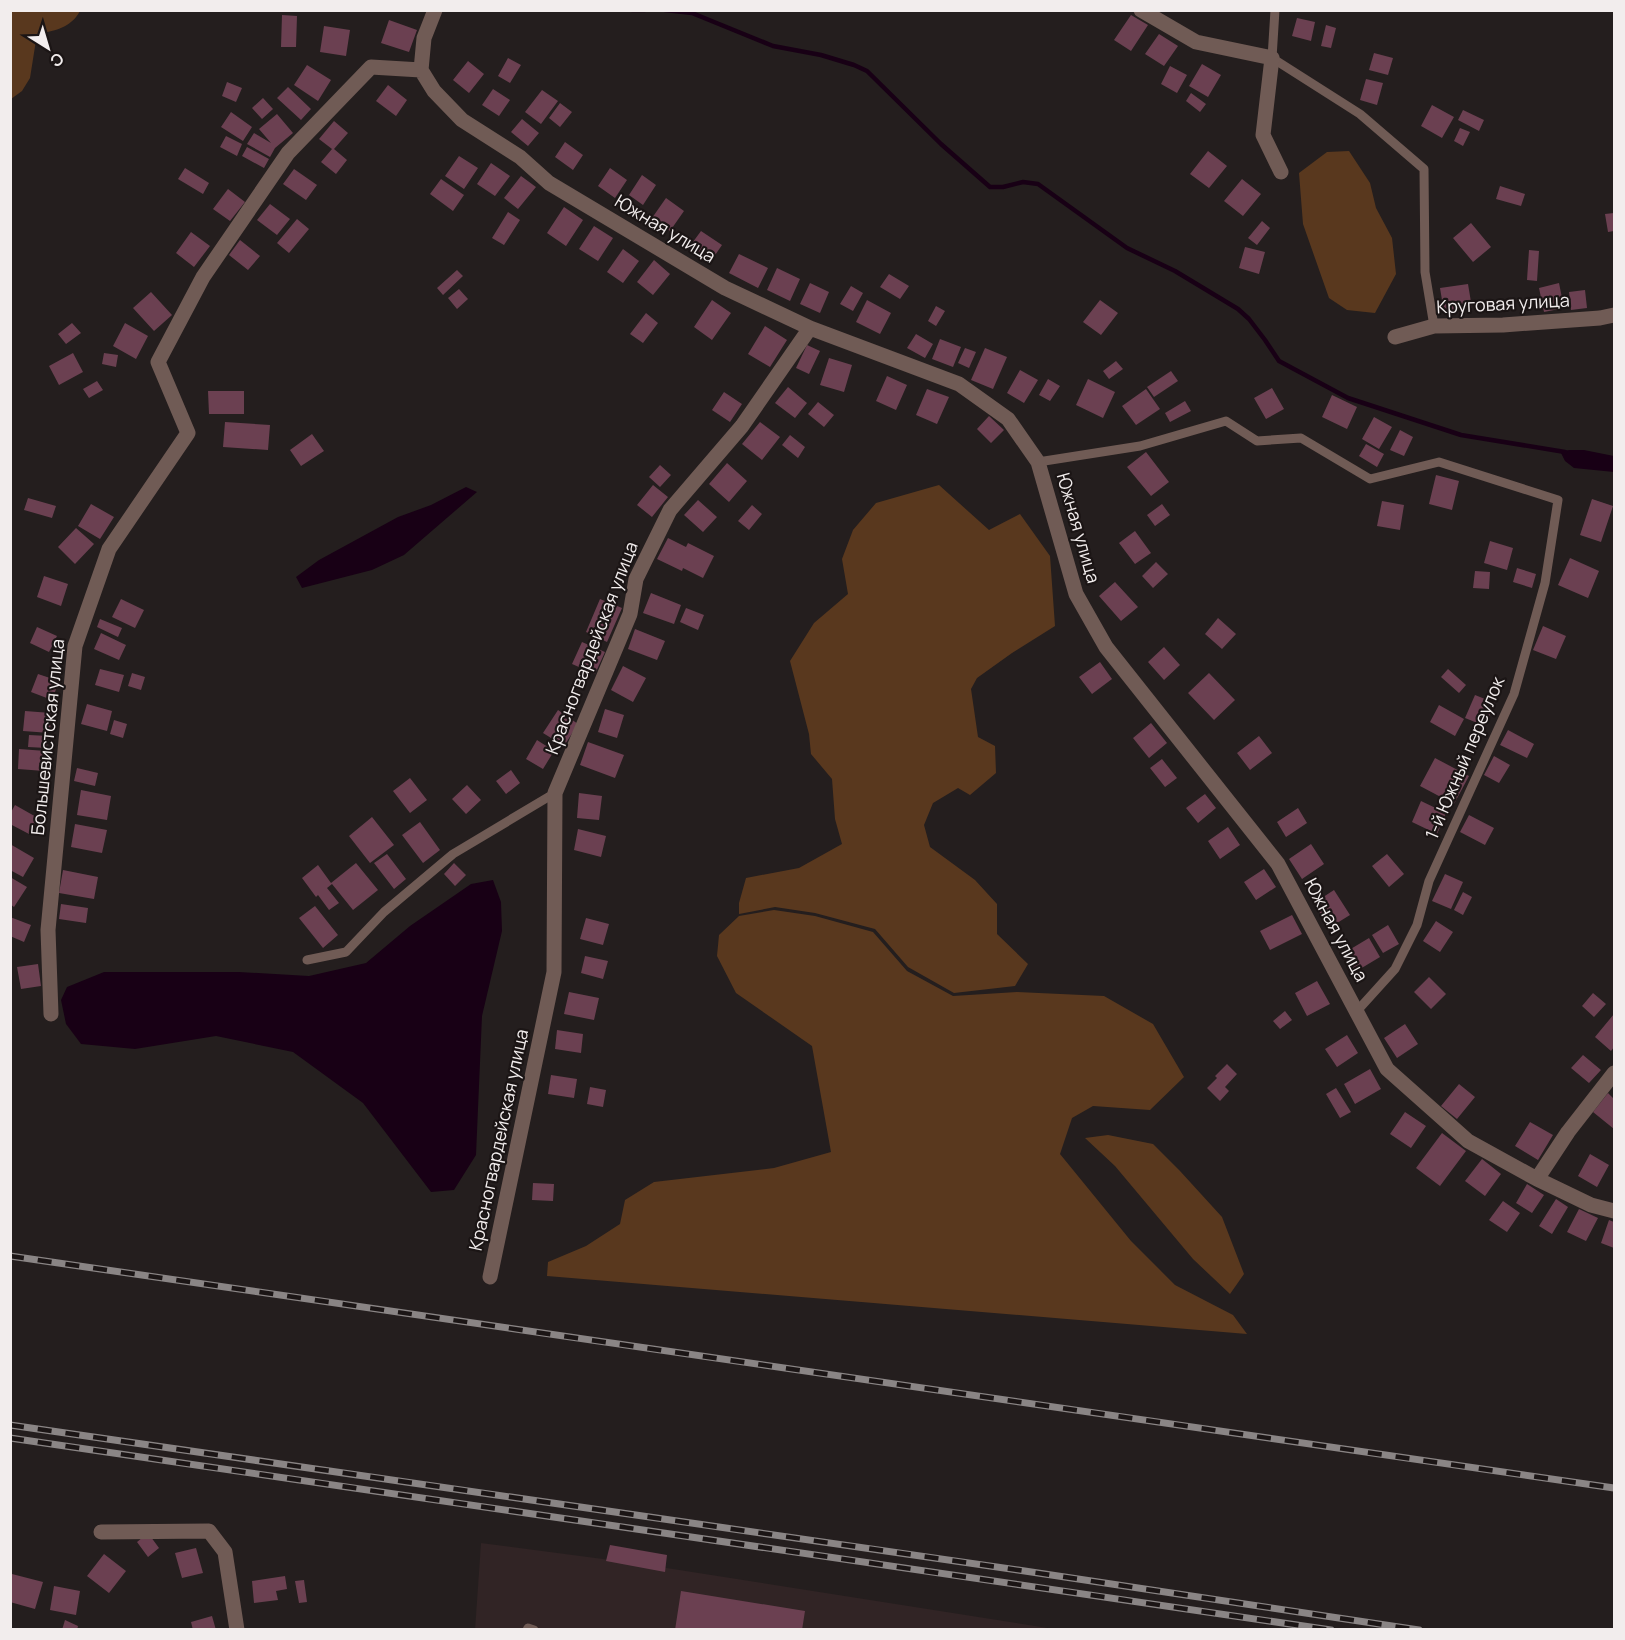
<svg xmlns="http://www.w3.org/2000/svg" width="1625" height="1640" font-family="Manrope,sans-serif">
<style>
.built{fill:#312425}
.green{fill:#59381e}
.water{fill:#180015}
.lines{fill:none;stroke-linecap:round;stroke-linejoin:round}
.stream{stroke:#180015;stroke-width:4.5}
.building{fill:#6b4051}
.service{stroke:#705b55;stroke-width:9}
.minor{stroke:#705b55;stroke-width:15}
.rail-casing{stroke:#8a8585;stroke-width:7}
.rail{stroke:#1b1515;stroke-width:4.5;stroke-dasharray:14;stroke-linecap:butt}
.labels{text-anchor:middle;stroke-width:4.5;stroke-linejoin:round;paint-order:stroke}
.street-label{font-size:18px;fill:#f2eded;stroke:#1b1515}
</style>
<rect width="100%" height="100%" fill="#241e1e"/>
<path class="built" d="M481 1543 641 1564 1054 1629 475 1630Z"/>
<path class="green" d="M11 10 80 11C71 28 54 31 37 34L30 78 22 91 11 99Z
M1349 151 1370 183 1376 208 1392 238 1396 274 1375 313 1347 310 1329 298 1303 224 1299 173 1327 152Z
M939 485 989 530 1020 514 1050 556 1055 626 1012 653 977 678 971 689 978 737 995 746 996 773 970 795 958 788 933 803 924 825 930 847 975 880 997 904V934L1028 964 1015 986 954 993 908 967 875 929 815 913 775 907 739 914V903L746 878 799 868 842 844 835 819 832 779 811 754 809 734 790 661 814 623 848 594 842 559 853 530 876 503Z
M774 910 815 916 873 932 907 971 953 996 1017 992 1104 996 1153 1024 1184 1077 1150 1110 1093 1106 1072 1118 1060 1154 1131 1241 1175 1285 1233 1315 1247 1334 547 1276 548 1262 586 1246 620 1224 625 1200 654 1182 774 1168 831 1152 812 1046 736 993 717 956 719 935 739 916Z
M1108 1135 1153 1144 1180 1171 1222 1217 1244 1274 1230 1294 1193 1259 1115 1166 1085 1138Z"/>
<path class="water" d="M1570 450H1584L1614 456V472L1574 468 1565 461 1560 451Z
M466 487 477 492 404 555 372 570 302 588 296 577 319 560 398 517 431 505Z
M493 880 501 902 502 931 482 1016 476 1155 454 1190 431 1192 363 1103 293 1052 216 1036 135 1049 81 1044 66 1024 61 1000 67 987 104 972H239L309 976 366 963 410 926 471 884Z"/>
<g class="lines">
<path class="stream" d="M632 10H645
M665 10 692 13 773 46 821 55 854 65 867 71 941 144 990 187H1003L1023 182 1038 184 1127 248 1175 271 1238 309 1249 319 1265 340 1279 361 1348 398 1461 435 1565 452"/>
</g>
<path class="building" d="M282 15 297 16 296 47H281Z
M1131 15 1148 25 1131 51 1114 40Z
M1297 18 1315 22 1311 41 1292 36Z
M389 20 417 30 409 52 381 43Z
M1326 25 1336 28 1331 48 1321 46Z
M324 26 350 30 346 56 320 52Z
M1159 34 1178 46 1164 66 1145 54Z
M1374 53 1393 58 1388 75 1369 70Z
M508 58 521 65 510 83 498 76Z
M468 61 484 74 469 93 453 80Z
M1202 64 1221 75 1208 97 1189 86Z
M307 65 331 80 318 101 294 85Z
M1170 66 1187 75 1177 93 1161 84Z
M1366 79 1383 83 1377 105 1360 100Z
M227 82 242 88 236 102 222 96Z
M388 85 407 100 396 116 376 101Z
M288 87 311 109 301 120 277 98Z
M493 89 510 100 499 116 482 105Z
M542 90 558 101 541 124 525 112Z
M1191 93 1206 104 1200 112 1186 101Z
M263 98 273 109 262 119 252 108Z
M560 103 572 112 560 127 549 118Z
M1432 105 1454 117 1442 138 1421 126Z
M1463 110 1484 120 1479 131 1458 120Z
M231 112 252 127 243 141 221 127Z
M277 114 293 133 275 148 270 157 247 144 254 133 271 143 259 129Z
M522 119 539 133 528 146 511 132Z
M334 121 348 133 334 149 347 160 336 174 321 162 332 149 319 139Z
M1460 128 1470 132 1463 146 1454 141Z
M226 136 242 144 237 156 220 147Z
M565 142 583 155 573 170 555 157Z
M247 147 269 159 264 168 242 156Z
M1208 151 1227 166 1209 188 1190 174Z
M459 156 478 168 464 189 445 176Z
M491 163 510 176 495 196 477 184Z
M185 168 209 183 203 194 178 179Z
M610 168 627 180 615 198 598 186Z
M294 169 317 185 306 200 283 184Z
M642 175 656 185 643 205 629 195Z
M521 176 536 187 518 209 504 198Z
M441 179 464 195 453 211 430 194Z
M1242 179 1261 194 1243 216 1224 201Z
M1500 186 1525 194 1521 206 1496 199Z
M228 189 245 202 230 221 213 209Z
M666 198 684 211 670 231 652 218Z
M270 204 290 219 277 235 257 220Z
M564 207 583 220 566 246 547 233Z
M508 212 520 220 504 245 492 238Z
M1614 213V231L1608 232 1605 214Z
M297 219 309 229 289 253 277 243Z
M1262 221 1270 228 1257 245 1248 238Z
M1471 223 1491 247 1473 262 1453 238Z
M594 226 613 238 598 261 579 249Z
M701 231 722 245 711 261 690 246Z
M191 232 210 246 194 267 176 253Z
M240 240 260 256 248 270 229 255Z
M1245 247 1265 252 1259 274 1239 268Z
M623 249 639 261 623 283 607 272Z
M1529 250 1539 251 1537 281 1527 280Z
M739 254 768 268 758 288 729 273Z
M654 260 670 274 653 295 637 282Z
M777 268 800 279 790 301 767 290Z
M457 270 463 276 443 295 437 288Z
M889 274 909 286 900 299 880 287Z
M810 283 829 292 820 313 800 304Z
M1559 283 1564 308 1544 312 1539 288Z
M1468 284 1472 308 1444 312 1440 288Z
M851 286 863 293 853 311 840 304Z
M459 289 468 299 457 309 448 298Z
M1585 290 1587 308 1571 310 1569 292Z
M151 292 172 315 154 331 133 308Z
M712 300 731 313 712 340 694 327Z
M867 300 891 313 880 334 856 322Z
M1100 300 1118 313 1101 335 1083 322Z
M936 306 945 311 936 326 928 321Z
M646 313 658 323 643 343 630 334Z
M72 323 81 333 66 344 58 334Z
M125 323 148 336 136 359 113 346Z
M765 326 787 340 770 367 748 354Z
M916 334 933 344 925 358 907 348Z
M940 339 961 347 953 367 932 359Z
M807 345 820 351 809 374 796 368Z
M965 348 976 352 969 368 958 363Z
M985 348 1007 357 993 389 971 380Z
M73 353 83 372 59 385 49 366Z
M104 353 118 355 116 367 102 364Z
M829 358 852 365 844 392 820 385Z
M1116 361 1123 369 1109 379 1103 371Z
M1020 370 1038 380 1024 403 1007 393Z
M1171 371 1178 381 1154 397 1147 387Z
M887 376 907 385 896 410 876 401Z
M1048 379 1060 386 1050 401 1039 395Z
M1088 379 1115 392 1103 418 1076 405Z
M97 381 103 390 89 398 83 389Z
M788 387 807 403 795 418 775 403Z
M1272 388 1284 409 1266 419 1254 398Z
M927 389 949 397 937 424 916 415Z
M1146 389 1160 409 1136 425 1122 406Z
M208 391H244V414H209Z
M724 392 742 404 730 422 712 410Z
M1332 395 1357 407 1347 429 1322 417Z
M1185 401 1191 411 1170 422 1165 413Z
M818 402 834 415 824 427 808 414Z
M989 416 1004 430 991 443 977 429Z
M1374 417 1392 427 1379 449 1362 439Z
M225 422 270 425 268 450 223 447Z
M760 422 780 437 762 460 742 444Z
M1400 430 1413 437 1404 456 1390 450Z
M312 434 324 451 301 466 290 450Z
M790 435 805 447 798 458 782 445Z
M1366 444 1384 454 1377 467 1359 456Z
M1146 452 1169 482 1151 496 1127 467Z
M727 463 747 481 729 502 709 484Z
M660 465 671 475 660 487 649 477Z
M1436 475 1459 481 1452 510 1429 504Z
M653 485 668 497 652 517 637 505Z
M28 498 56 506 52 518 24 510Z
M1592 499 1613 506 1601 542 1580 535Z
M698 500 717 517 703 532 684 515Z
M1382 501 1404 505 1400 530 1377 526Z
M91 504 114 517 100 539 78 526Z
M1162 504 1170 515 1155 526 1147 515Z
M752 505 762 514 749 530 738 521Z
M76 528 94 544 75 564 58 547Z
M1135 531 1151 553 1135 564 1119 543Z
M668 538 686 547 688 543 714 556 703 578 683 568 682 571 657 559Z
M1490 541 1513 548 1507 570 1484 563Z
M1570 558 1599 571 1588 598 1558 585Z
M1156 562 1168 574 1153 588 1142 576Z
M1517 568 1536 574 1532 588 1513 582Z
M1475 571 1490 572 1489 589 1473 588Z
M44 576 68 584 61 606 37 597Z
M1115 582 1138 607 1121 621 1099 596Z
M651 593 681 605 674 624 643 613Z
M121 599 144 610 135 628 112 617Z
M600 599 622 608 607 642 586 632Z
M686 608 704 615 698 630 680 622Z
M1218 618 1236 634 1222 649 1205 634Z
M100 619 122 628 118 637 97 627Z
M1543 626 1566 636 1556 659 1533 650Z
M37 627 57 636 49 652 30 643Z
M635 629 665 641 657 660 628 649Z
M101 633 126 645 119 660 94 649Z
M582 642 605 652 595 674 572 664Z
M1164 647 1180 665 1164 680 1148 662Z
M1100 662 1112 679 1092 694 1079 677Z
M623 666 646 678 633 702 611 690Z
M100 669 124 675 119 692 95 685Z
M1448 669 1466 685 1459 693 1441 677Z
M132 673 145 677 141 690 128 686Z
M1209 673 1235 700 1214 720 1188 693Z
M38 674 59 681 52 700 31 692Z
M1475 695 1495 703 1485 726 1465 718Z
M87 704 112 711 107 731 81 724Z
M1439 705 1464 719 1455 736 1430 722Z
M605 709 624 715 617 738 598 732Z
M558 710 578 724 564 746 543 733Z
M25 711 51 713 50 733 23 731Z
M114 720 127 724 123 738 110 734Z
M1151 723 1167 743 1149 758 1133 738Z
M1508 730 1534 744 1527 758 1500 745Z
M29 735 48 736 47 748 28 747Z
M1259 736 1272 753 1250 770 1237 753Z
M537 740 554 751 543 769 526 759Z
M588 742 624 755 615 778 580 765Z
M19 749 46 751 44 771 18 769Z
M1494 756 1510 765 1499 783 1484 775Z
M1435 758 1469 776 1454 804 1420 786Z
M1162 759 1177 778 1165 787 1150 768Z
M77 768 98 773 95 786 74 781Z
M511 770 520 783 506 794 496 781Z
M410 778 427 800 410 813 393 791Z
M467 785 481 800 466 814 452 799Z
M81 790 111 796 107 820 77 815Z
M579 793 602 796 599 820 577 818Z
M1205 794 1216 808 1198 823 1186 808Z
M1421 801 1446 813 1437 834 1412 822Z
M15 805 38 818 29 834 10 824V814Z
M1298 808 1307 823 1286 837 1277 822Z
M1469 815 1494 828 1485 845 1460 832Z
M372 817 394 845 370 863 349 836Z
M420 822 440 850 423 863 402 835Z
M75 824 107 830 102 853 71 847Z
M1228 827 1240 845 1220 859 1208 841Z
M578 829 606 836 601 857 574 850Z
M10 844 34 858 23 877 10 870Z
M1311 844 1324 864 1302 879 1289 859Z
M387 854 406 879 394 889 374 863Z
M1387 854 1404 874 1389 887 1372 866Z
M356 863 378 890 353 910 332 884 327 888 339 903 329 910 318 895 316 897 302 878 318 865 331 883Z
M454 863 466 875 455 886 444 874Z
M1264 869 1276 887 1256 900 1244 882Z
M63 870 98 877 94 899 59 893Z
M1445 874 1463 882 1451 909 1432 901Z
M10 877 27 887 14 907 10 904Z
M1334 890 1350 915 1329 928 1314 903Z
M1463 892 1472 897 1463 915 1454 910Z
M61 904 88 908 86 923 59 919Z
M315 906 338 935 323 948 299 918Z
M1292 915 1302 934 1270 950 1260 931Z
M10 917 31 925 24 942 10 936Z
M586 918 609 924 603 945 580 939Z
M1436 921 1453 932 1440 952 1423 941Z
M1388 925 1399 944 1383 953 1372 935Z
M1369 938 1380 957 1355 972 1344 953Z
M585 956 608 961 603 979 581 973Z
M38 964 41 986 21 989 17 967Z
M1429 977 1446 994 1431 1009 1414 992Z
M1317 981 1330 1004 1307 1016 1295 993Z
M569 992 599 998 594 1020 564 1014Z
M1593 993 1606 1004 1594 1017 1582 1006Z
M1285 1011 1292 1020 1280 1029 1273 1021Z
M1614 1014V1047L1611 1051 1595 1037Z
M1405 1024 1418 1044 1397 1058 1384 1038Z
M557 1030 583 1034 581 1053 555 1049Z
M1347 1035 1358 1053 1337 1067 1325 1049Z
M1583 1055 1601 1070 1589 1083 1571 1068Z
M1227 1064 1237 1074 1225 1087 1229 1091 1220 1101 1207 1088 1217 1078 1215 1076Z
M1370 1069 1381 1089 1355 1104 1344 1084Z
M551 1075 577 1079 574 1098 548 1094Z
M1459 1084 1475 1097 1457 1119 1441 1106Z
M590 1087 606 1090 603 1107 587 1104Z
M1336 1088 1351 1112 1340 1118 1326 1094Z
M1608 1093 1614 1099V1129L1593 1112Z
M1405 1112 1426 1126 1411 1148 1390 1134Z
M1530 1122 1553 1135 1538 1160 1515 1146Z
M1442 1133 1466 1151 1440 1186 1416 1168Z
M1590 1154 1609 1165 1597 1187 1578 1176Z
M1482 1159 1501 1174 1485 1196 1465 1181Z
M533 1183 554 1184 553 1201 532 1200Z
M1527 1184 1544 1195 1532 1213 1516 1203Z
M1556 1199 1568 1207 1552 1234 1539 1226Z
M1503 1201 1520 1213 1507 1232 1489 1220Z
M1579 1209 1598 1218 1586 1241 1567 1232Z
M1609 1220 1614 1222V1248L1601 1243Z
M148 1533 159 1548 148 1557 137 1542Z
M610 1545 667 1555 665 1572 606 1561Z
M196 1548 203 1573 182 1578 175 1553Z
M104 1554 126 1571 109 1593 87 1576Z
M12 1574 43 1582 35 1609 10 1602V1581Z
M285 1576 287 1589 276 1591 278 1600 254 1603 252 1581Z
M304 1580 307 1602 299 1603 295 1581Z
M54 1586 80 1591 76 1615 50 1610Z
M681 1591 805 1611 802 1630H675Z
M212 1616 216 1630H193L191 1622Z
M65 1620 78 1626 77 1630H62Z"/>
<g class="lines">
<path class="service" d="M1275 10 1272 58 1360 114 1424 169 1425 272 1434 326
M1038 462 1140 446 1226 421 1257 441 1301 438 1370 479 1439 462 1558 500 1545 583 1514 694 1429 881 1417 925 1395 969 1357 1011
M307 960 346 952 384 912 453 854 555 793
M527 1630 528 1628 534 1630"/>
<path class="minor" d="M1141 10 1196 42 1272 58 1263 135 1281 172
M421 70 424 38 435 10
M1395 337 1434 326 1503 325 1600 318 1614 315
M51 1014 48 930 75 646 109 549 188 433 158 362 203 277 288 153 371 67 421 70 434 91 462 120 520 157 549 183 725 288 810 328 959 384 1008 419 1038 462 1076 594 1106 647 1278 864 1387 1069 1468 1141 1537 1179 1591 1205 1614 1211
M1537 1179 1568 1132 1614 1073
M490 1277 554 972 555 793 630 614 636 579 670 510 742 426 810 328
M101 1532 209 1531 225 1552 237 1630"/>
<defs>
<path id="rail" d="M10 1256 1614 1488
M10 1425 1018 1570 1419 1630
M10 1438 1331 1630"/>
</defs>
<use href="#rail" class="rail-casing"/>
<use href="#rail" class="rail"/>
</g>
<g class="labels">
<g class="street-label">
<text transform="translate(665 229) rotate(31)" y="6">Южная улица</text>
<text transform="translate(1503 304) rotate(-3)" y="6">Круговая улица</text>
<text transform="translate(1078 528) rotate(74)" y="6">Южная улица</text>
<text transform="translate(592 648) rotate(-69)" y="6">Красногвардейская улица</text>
<text transform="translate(48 737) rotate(-84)" y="6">Большевистская улица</text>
<text transform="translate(1465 758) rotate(-67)" y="6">1-й Южный переулок</text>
<text transform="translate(1336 930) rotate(62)" y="6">Южная улица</text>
<text transform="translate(499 1140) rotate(-78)" y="6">Красногвардейская улица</text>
</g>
</g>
<rect width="1625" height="1640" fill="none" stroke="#f2eded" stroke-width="24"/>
<g transform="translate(48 48) rotate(143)" stroke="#1b1515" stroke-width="4.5" paint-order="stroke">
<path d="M0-4.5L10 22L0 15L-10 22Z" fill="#f2eded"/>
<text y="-9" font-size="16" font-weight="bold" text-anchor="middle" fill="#f2eded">С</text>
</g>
</svg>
